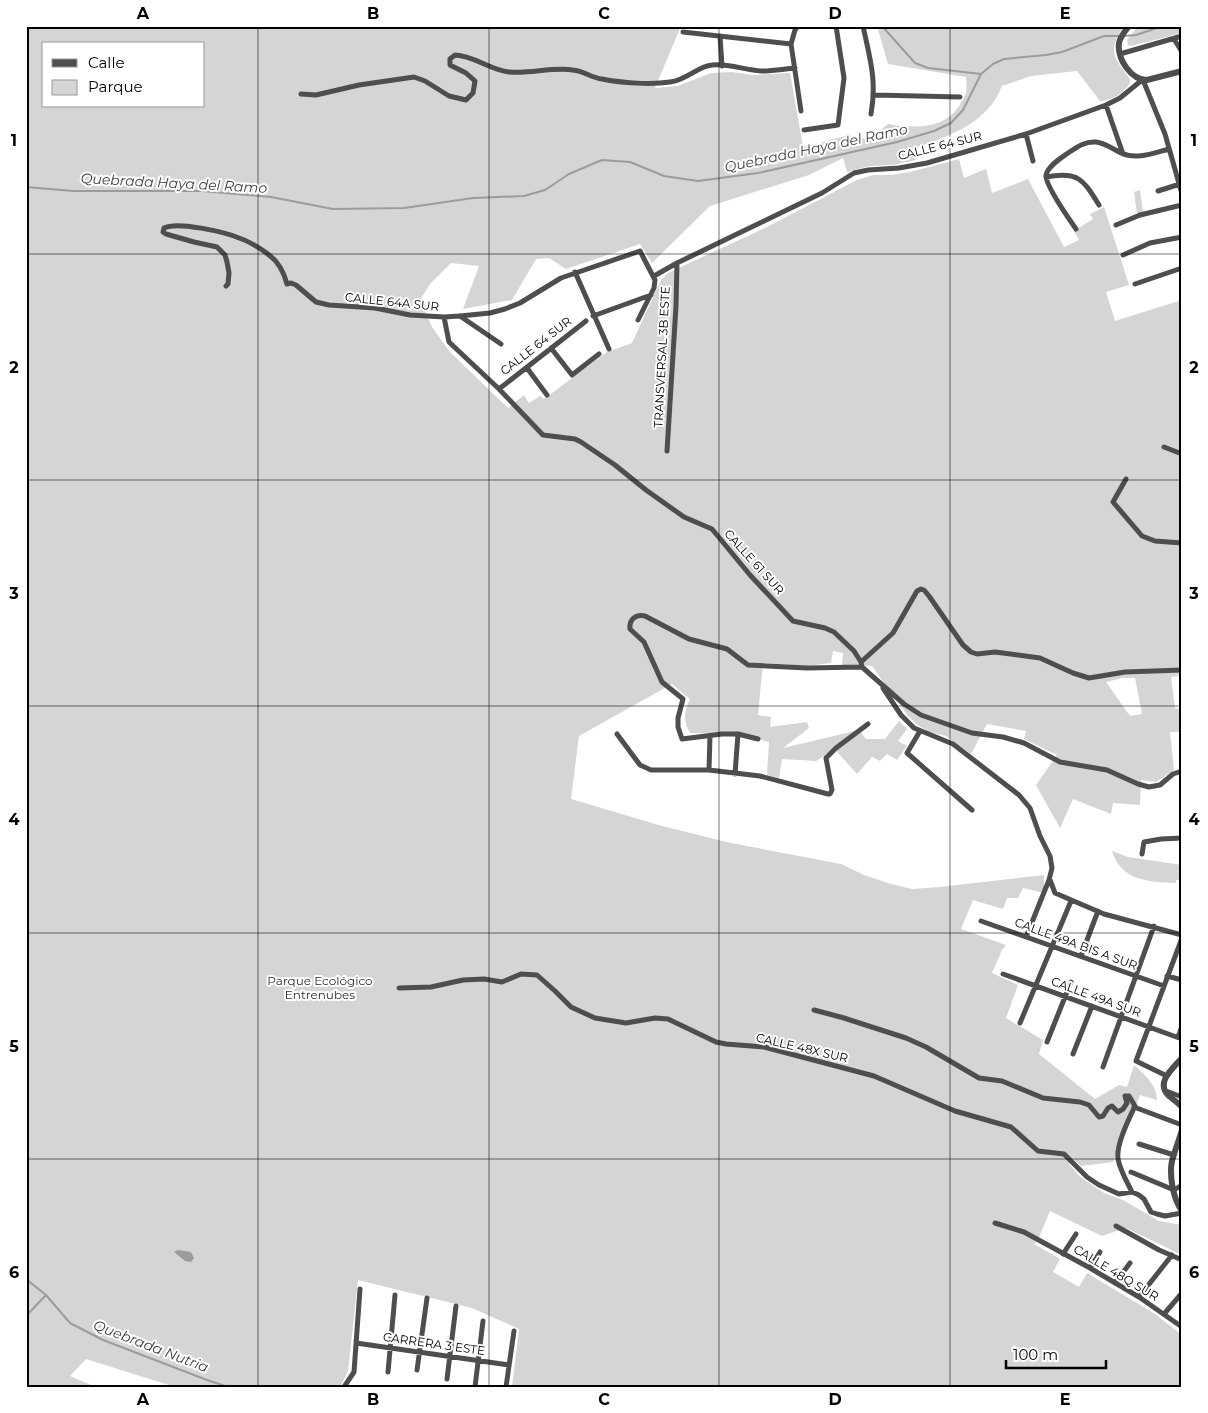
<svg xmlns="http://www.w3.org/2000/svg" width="1208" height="1413" font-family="Montserrat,sans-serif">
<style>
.green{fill:#d5d5d5;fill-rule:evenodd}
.water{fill:#9c9c9c}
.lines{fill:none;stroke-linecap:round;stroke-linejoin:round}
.stream{stroke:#9c9c9c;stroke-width:2}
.minor{stroke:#4e4e4e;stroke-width:5}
.tertiary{stroke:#4e4e4e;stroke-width:6}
.grid{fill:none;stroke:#000;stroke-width:1;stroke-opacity:0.55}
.labels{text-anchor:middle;stroke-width:4;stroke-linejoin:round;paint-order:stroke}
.street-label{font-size:12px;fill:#000;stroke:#fff}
.park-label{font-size:12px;fill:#2c2c2c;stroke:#fff}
.water-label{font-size:14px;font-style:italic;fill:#3d3d3d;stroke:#fff}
.neatline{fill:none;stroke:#000;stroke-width:2}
.grid-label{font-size:16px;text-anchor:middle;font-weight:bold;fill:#000}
</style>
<rect width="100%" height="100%" fill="#fff"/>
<path class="green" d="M26 26H681L655 88 678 86 711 73 732 72 753 75 790 73 803 147 849 135 858 139 870 138 888 124C912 128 944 130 959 106 961 102 965 97 966 93 967 88 966 82 966 77L888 64 877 26H1124C1107 50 1113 57 1130 79V83C1123 94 1113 100 1100 101L1077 71 1031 76 1002 86C986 126 946 137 908 150L916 160 893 165 869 166 847 172 843 158 809 175 710 206 652 263 640 244 566 269 549 258 536 259 512 300 463 309 479 266 451 263 430 284 420 300 432 327 450 352 508 408 524 395 529 403 540 396 544 399 607 352 632 343 661 280 668 273 767 227 857 180 873 175H891L910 172 959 159 964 178 986 169 992 193 1028 179 1064 247 1079 240 1074 231 1093 219 1090 214 1104 207 1129 285 1106 292 1115 321 1182 300V675L1171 677 1175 708 1182 709V732H1170L1174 770 1156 782 1141 780 1140 805 1113 803 1111 814 1073 799 1060 828 1036 785 1057 755 1024 739 1026 731 987 724 971 754 946 736 930 732 919 726 908 716 872 666 842 665 843 653 833 651 831 663 806 666 763 663 758 715 771 717 770 727 807 722 809 728 783 748 859 730 866 739H885L899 721 907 729 898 741 907 746 897 760 887 754 880 761 872 757 857 774 838 753 836 748 816 761 782 759 779 778 767 775 769 742 738 734 690 733C683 721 684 711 690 699L672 684 579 736 571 799 662 826 731 843 841 864 864 875 891 884 912 889 940 887 1044 875V893L1023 888 1018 898H1007L1003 909 973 900 961 929 1006 945 1002 950 992 973 1018 985 1006 1018 1043 1040 1039 1054 1095 1099 1119 1085 1127 1087 1134 1065C1145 1075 1157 1085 1157 1100L1140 1095 1113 1162 1081 1166 1072 1158 1069 1164 1079 1176 1104 1193 1123 1200 1159 1221 1182 1225V1255L1126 1228 1102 1236 1050 1211 1038 1240 1034 1244 1060 1259 1053 1272 1079 1287 1087 1273 1155 1314 1182 1335V1387H512L519 1329 472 1308 358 1280 348 1371 340 1387H175L86 1359 70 1376 96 1387H26ZM44 44H204V106H44ZM1123 678H1135L1142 714 1130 716 1106 682Z
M1138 26H1182V33L1131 46 1128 45 1127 40Z
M1140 190 1143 212 1137 214 1134 192Z
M1112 851 1128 857 1182 865V881L1176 880V883C1149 882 1121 881 1112 851Z"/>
<path class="water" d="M178 1250 191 1252 194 1258 191 1262 185 1261 174 1252Z"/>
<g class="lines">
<path class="stream" d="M882 26 915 63 928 68 981 74
M1124 36 1136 35 1163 26
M26 187 73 191H202L271 197 333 209 404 208 473 198 524 196 545 190 569 174 602 160 630 162 664 176 698 181 758 173 897 142 934 131 951 123 963 110 981 74 993 64 1004 59 1046 55 1062 52 1104 36H1119
M26 1279 46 1295 70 1323 103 1340 207 1380 228 1387
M26 1316 46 1295"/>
<path class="minor" d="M798 26 795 30 791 44 801 111
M863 26C870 59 877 80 871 114
M683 32 791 44
M720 36 722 66
M1174 39 1182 52
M1120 54 1182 36
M1143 80 1165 134 1182 194
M301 94 316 95 359 85 414 77 425 81 449 96 466 100 473 93 475 81 466 73 450 65V59L455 55C475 56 490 70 509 72 530 74 552 67 573 70 584 71 592 78 602 79 622 83 651 85 670 82 687 80 698 66 712 65 727 63 745 70 761 71 772 71 784 69 795 68
M875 95 960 97
M1106 105 1123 154
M804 130 838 125 844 78 836 26
M1026 134 1033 161
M1046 177C1078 171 1083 179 1099 205
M1158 191 1180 184
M1116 225 1140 215 1182 205
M1076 229C1069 219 1045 185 1046 175 1048 166 1061 158 1068 153 1077 147 1085 141 1096 142 1105 143 1113 149 1121 153 1137 160 1153 153 1169 149
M1123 255 1150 243 1182 237
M575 272 609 349
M654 276 677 263 822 193 854 173 868 170 899 168 927 163 1026 134 1106 105 1120 98 1142 80
M1135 284 1182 268
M226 286 228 284 229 273 227 262 225 255 217 247 194 242 166 234 163 232 164 228C177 221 225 232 239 238 248 241 262 249 269 255 279 262 284 273 287 284L291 283 296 285 316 302 329 305 375 308 410 315 444 317 460 316 490 313 505 309 520 303 561 278 640 251 655 280 654 288 638 320
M460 316 501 344
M593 316 651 295
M444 317 449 342 499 389 543 435 575 439 581 442 615 465 646 490 684 517 712 529 750 575 793 621 825 628 834 632 854 651 861 662 862 667
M551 348 572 375 599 354
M527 368 547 395
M499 389 586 321
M1164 447 1182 454
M667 451 676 306 677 263
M1126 479 1113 502 1142 536 1155 541 1182 543
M861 662 893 633 917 591 921 589 924 590 929 596 963 645 971 652 977 654 995 652 1040 658 1073 673 1089 678 1125 672 1182 670
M883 688 901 715 914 728 953 744 1019 795 1030 808 1040 836 1050 856 1052 868 1049 880 1026 937
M920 731 907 753 972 810
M617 734 640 765 651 770H709L760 776 828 794H830L832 790 826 758 836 748 868 724
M758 739 738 734H722L682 739 678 727V718L683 699 662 682 644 642 630 629C629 619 636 614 645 616L689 639 727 649 748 665 807 668 862 667 904 704 921 715 972 733 1003 737 1024 743 1060 762 1107 770 1138 784 1149 787 1160 785 1173 774 1182 771
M709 770 710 736
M735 774 738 734
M1142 854 1144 842 1161 839 1182 838
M1050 880 1055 893 1104 914 1182 935
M981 921 1164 986
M1081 956 1098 911
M1003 974 1182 1039
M1167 976 1182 980
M399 988 431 987 463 980 484 979 502 982 521 974 537 975 555 991 571 1007 595 1018 626 1023 655 1018 668 1019 716 1042 726 1044 764 1047 874 1076 955 1111 1011 1127 1038 1151 1064 1154 1087 1177 1099 1185 1119 1194 1132 1192 1139 1195 1144 1199 1151 1212 1157 1214 1165 1216 1182 1213
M814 1010 844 1018 906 1038 926 1047 979 1078 1002 1081 1043 1098 1080 1102 1089 1105 1099 1117 1103 1116 1108 1108 1112 1106 1118 1112 1123 1109 1127 1103 1125 1096H1129L1135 1106C1129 1119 1116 1144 1118 1159 1120 1170 1127 1182 1132 1192
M1020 1023 1071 901
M1178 1037 1182 1026
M1047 1042 1071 982
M1073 1054 1092 1006
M1103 1067 1154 926
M1167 1076 1136 1061 1182 938
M1166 1091 1182 1097
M1134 1107 1182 1125
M1139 1144 1174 1155
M1131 1172 1174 1190 1182 1185
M995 1223 1024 1232 1090 1268 1139 1297 1182 1327
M1116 1226 1159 1250 1182 1260
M1063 1254 1076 1234
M1090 1268 1100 1252
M1115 1283 1130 1263
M1139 1297 1172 1255
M1164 1314 1182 1293
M356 1343 509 1365
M417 1370 427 1298
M388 1372 395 1295
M447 1379 456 1306
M344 1387 354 1372 360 1289
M475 1387 483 1321
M506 1387 514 1331"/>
<path class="tertiary" d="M1129 26C1125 31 1120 37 1119 43 1117 59 1131 80 1147 80L1182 71
M1182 1058C1172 1069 1155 1083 1169 1096 1174 1100 1178 1103 1182 1107
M1182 1130C1179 1140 1175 1150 1172 1161 1169 1175 1173 1199 1182 1211"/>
</g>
<path class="grid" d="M258 26V1387M489 26V1387M719 26V1387M950 26V1387M26 254H1182M26 480H1182M26 706H1182M26 933H1182M26 1159H1182"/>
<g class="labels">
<g class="street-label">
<text transform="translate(940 146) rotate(-14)" y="4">CALLE 64 SUR</text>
<text transform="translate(392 302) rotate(6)" y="4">CALLE 64A SUR</text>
<text transform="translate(536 346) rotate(-38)" y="4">CALLE 64 SUR</text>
<text transform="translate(662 357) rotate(-87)" y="4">TRANSVERSAL 3B ESTE</text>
<text transform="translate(754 562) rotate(48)" y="4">CALLE 61 SUR</text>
<text transform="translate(1076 944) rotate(20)" y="4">CALLE 49A BIS A SUR</text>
<text transform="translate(1096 997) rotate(20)" y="4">CALLE 49A SUR</text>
<text transform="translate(802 1048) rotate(13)" y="4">CALLE 48X SUR</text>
<text transform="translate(1116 1273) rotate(31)" y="4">CALLE 48Q SUR</text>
<text transform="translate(434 1344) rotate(8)" y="4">CARRERA 3 ESTE</text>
</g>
<g class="park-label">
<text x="320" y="985">Parque Ecológico<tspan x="320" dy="14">Entrenubes</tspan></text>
</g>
<g class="water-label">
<text transform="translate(816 148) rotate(-12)" y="5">Quebrada Haya del Ramo</text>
<text transform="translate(174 183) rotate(3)" y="5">Quebrada Haya del Ramo</text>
<text transform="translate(151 1346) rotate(21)" y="5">Quebrada Nutria</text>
</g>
</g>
<rect width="1208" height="1413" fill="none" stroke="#ffffff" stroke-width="55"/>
<rect x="42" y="42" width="162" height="65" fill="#ffffff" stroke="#999999"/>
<rect x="52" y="59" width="25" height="8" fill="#4e4e4e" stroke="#999999"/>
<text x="88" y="68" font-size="15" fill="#000000">Calle</text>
<rect x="52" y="80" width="25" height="15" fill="#d5d5d5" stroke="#999999"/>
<text x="88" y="92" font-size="15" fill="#000000">Parque</text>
<path d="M1006 1360v8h100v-8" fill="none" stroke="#000000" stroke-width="2.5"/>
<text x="1013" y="1360" font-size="15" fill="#000000" stroke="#ffffff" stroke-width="4" paint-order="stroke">100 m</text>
<rect x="28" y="28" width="1152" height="1358" class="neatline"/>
<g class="grid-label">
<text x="143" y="19">A</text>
<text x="373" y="19">B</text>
<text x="604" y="19">C</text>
<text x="835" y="19">D</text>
<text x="1065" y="19">E</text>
<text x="14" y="146">1</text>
<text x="1194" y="146">1</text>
<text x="14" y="373">2</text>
<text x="1194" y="373">2</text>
<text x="14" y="599">3</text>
<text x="1194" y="599">3</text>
<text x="14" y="825">4</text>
<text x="1194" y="825">4</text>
<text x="14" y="1052">5</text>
<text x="1194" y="1052">5</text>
<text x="14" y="1278">6</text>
<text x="1194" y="1278">6</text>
<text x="143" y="1405">A</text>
<text x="373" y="1405">B</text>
<text x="604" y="1405">C</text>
<text x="835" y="1405">D</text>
<text x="1065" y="1405">E</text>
</g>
</svg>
